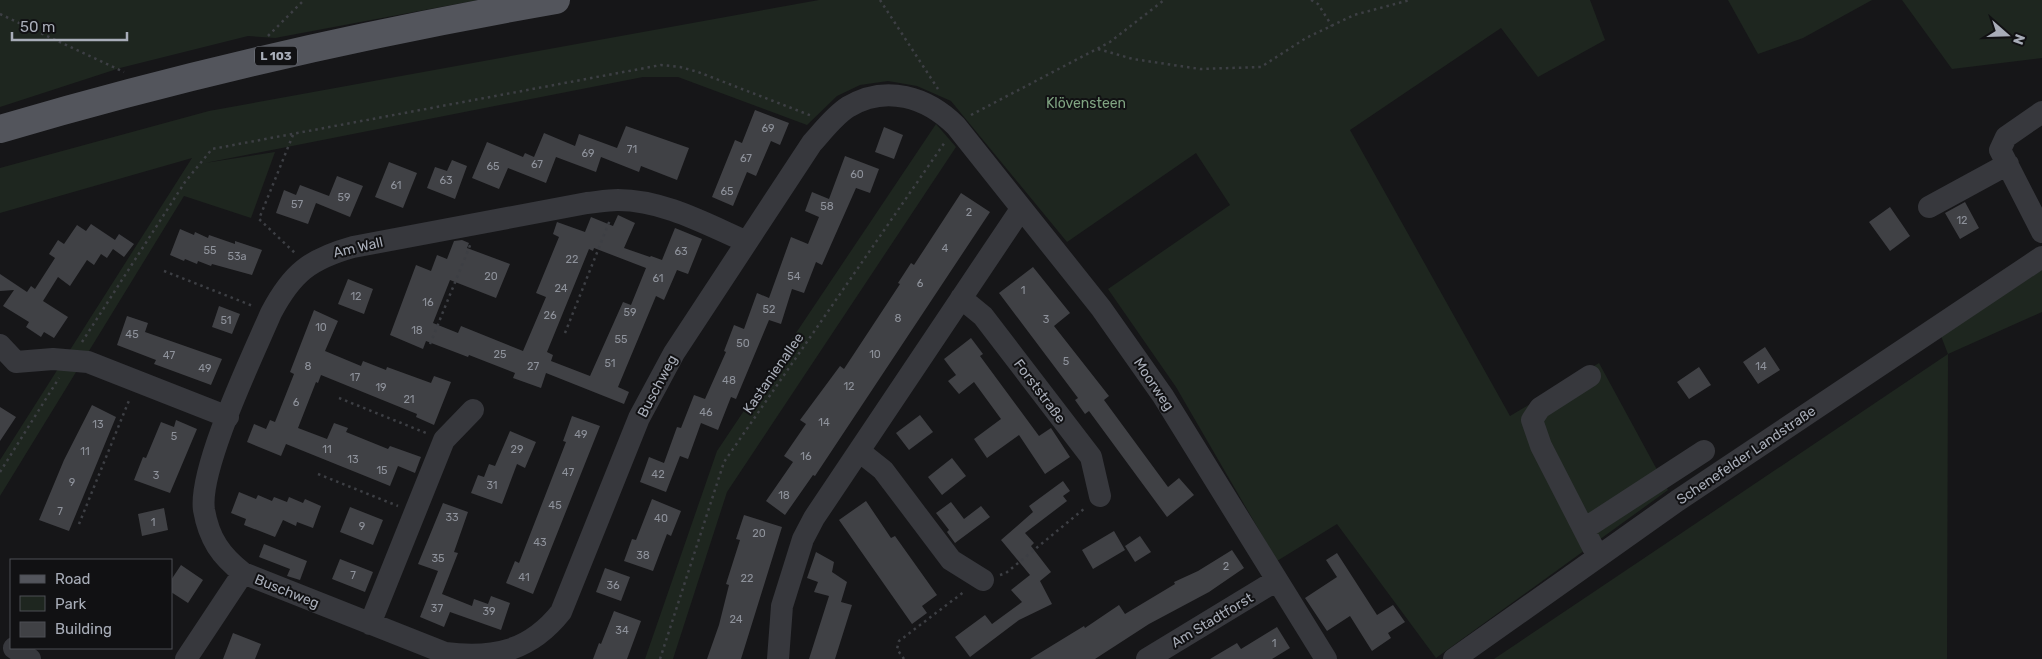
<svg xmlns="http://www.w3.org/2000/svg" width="2042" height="659" font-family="Rubik,sans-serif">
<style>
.green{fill:#1e261f}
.building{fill:#404145;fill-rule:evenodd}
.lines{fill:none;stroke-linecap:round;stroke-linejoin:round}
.path{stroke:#3d3f44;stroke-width:2.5;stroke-dasharray:2.5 4;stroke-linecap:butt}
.minor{stroke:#37383d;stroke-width:22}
.major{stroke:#53555c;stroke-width:28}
.labels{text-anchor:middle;stroke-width:4;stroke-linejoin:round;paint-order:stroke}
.number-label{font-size:11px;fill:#8e929b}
.shield{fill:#111113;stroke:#7b7e86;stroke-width:1}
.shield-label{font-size:12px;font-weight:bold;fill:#a8adb8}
.park-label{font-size:14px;fill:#7fa381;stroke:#111113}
.street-label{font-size:14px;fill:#a8adb8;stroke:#111113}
</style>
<rect width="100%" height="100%" fill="#161618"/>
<path class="green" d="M0 0H478L275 38 248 36 120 68 0 107Z
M819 0H1590L1605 40 1538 77 1501 28 1350 130 1510 416 1599 363 1668 490 1436 658 1337 524 1277 561 1176 387 1108 289 1230 205 1196 153 1067 242 951 101 917 86 888 81 860 85 837 96 807 125 678 77H643L205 163 275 152 251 218 184 196 0 496V460L192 158 0 213V168L209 111Z
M1728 0H1872L1803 38 1758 54Z
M1902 0H2042V58L1952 69Z
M936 124 956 147 727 492 673 659H645L717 451Z
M2042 270V312L1948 354 1947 659H1494L1948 354 1941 336Z"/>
<path class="building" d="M755 110 789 123 780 145 771 141 756 176 747 172 733 206 712 197 735 140 742 143Z
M626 126 689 148 677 180 641 166 639 172 601 157 596 172 556 157 546 183 508 168 499 189 472 178 487 142 523 157 525 153 534 157 544 133 575 146 579 134 617 148Z
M884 127 903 135 894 159 875 152Z
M845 156 879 169 870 193 856 188 822 265 816 262 804 293 792 289 781 324 769 320 736 399 731 397 718 430 701 423 688 459 680 456 666 492 640 482 649 457 664 463 677 427 681 428 694 395 705 399 726 352 724 351 734 325 744 329 757 293 769 298 791 237 808 244 819 217 805 211 812 192 829 199Z
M452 160 467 166 455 199 427 188 435 167 447 171Z
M389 162 417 173 403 208 375 197Z
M337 176 363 186 350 217 316 203 308 224 276 213 284 190 296 195 300 185 329 196Z
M961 193 990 212 815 476 813 475 785 515 766 501 793 462 784 456 806 424 800 420 840 366 844 369 900 284 898 283 911 263 914 265Z
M1965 202 1979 228 1960 239 1945 213Z
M1890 207 1910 236 1890 251 1869 222Z
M618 215 635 223 624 248 650 257 651 256 662 260 675 228 702 239 688 274 677 270 664 300 656 296 618 387 629 392 624 404 546 373 541 388 513 378 515 373 469 355 468 357 426 341 423 349 390 335 416 265 431 271 437 255 447 259 454 241 462 240 469 243 467 248 510 264 496 298 450 280 433 323 458 333 461 326 523 351 546 297 536 293 559 237 553 234 557 222 585 232 591 217 613 226ZM594 248 646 268 631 305 623 302 590 376 551 361 553 355 547 352 589 249 593 251Z
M91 224 115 240 119 234 134 244 124 257 113 249 107 258 101 254 94 265 87 260 70 286 58 277 43 301 68 317 54 338 44 332 41 337 26 327 29 322 3 306 14 290 0 291V274L27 292 31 286 35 289 55 258 49 254 58 240 64 244 77 225 86 231Z
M180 229 194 235 195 232 208 238 209 235 235 244V241L262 250 252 275 212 264 211 266 198 261 197 264 185 259 184 261 170 255Z
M1033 267 1070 313 1054 326 1109 396 1104 400 1168 487 1179 478 1194 495 1167 517 1089 411 1085 414 1075 400 1078 398 999 293Z
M348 279 373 289 364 314 338 304Z
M219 306 240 314 232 334 212 327Z
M314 310 338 321 325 351 361 366 363 361 386 370 387 367 431 383 434 376 451 382 434 425 416 417 417 414 321 375 318 383 316 382 298 428 327 439 334 423 348 428 346 432 388 449 390 446 421 457 415 473 398 466 390 486 286 444 281 456 247 442 254 424 266 429 270 420 275 422 294 374 290 372Z
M127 316 148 323 145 332 222 359 211 385 154 364 156 360 117 345Z
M971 338 983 354 980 356 1039 436 1051 428 1070 457 1045 474 1019 435 987 458 974 439 1001 419 974 382 959 394 948 381 956 375 944 359Z
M1765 347 1780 370 1758 384 1743 362Z
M1699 367 1711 385 1689 399 1677 382Z
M92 405 116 417 69 531 39 520 64 460Z
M0 407 16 417 0 441Z
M920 415 933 432 909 450 896 433Z
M572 416 600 426 533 594 506 583 515 561 519 563 566 442 563 441Z
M176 420 197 429 170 493 134 480 143 457 146 458 161 422 174 427Z
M510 431 536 442 525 468 517 464 502 504 471 493 478 475 484 477 489 464 495 466Z
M952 458 966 476 942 495 928 477Z
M1063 481 1070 491 1063 496 1067 501 1025 533 1034 543 1031 546 1051 572 1040 581 1052 604 1019 620 970 657 955 637 985 615 992 624 1022 602 1011 590 1030 575 1001 540 1033 512 1029 506Z
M239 492 256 499 258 495 272 501 274 497 287 502 289 497 303 503 305 499 321 506 313 528 297 522 296 526 283 520 275 537 244 525 246 519 231 513Z
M652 499 681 511 671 536 667 534 653 571 624 561 632 539 636 540Z
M866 501 891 538 895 536 937 595 922 606 927 613 912 624 839 520Z
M951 502 964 519 981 506 990 517 955 543 947 532 949 530 936 513Z
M443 503 468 512 454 552 458 553 442 594 472 606 474 599 488 604 491 596 510 603 501 630 450 612 444 627 420 617 438 571 418 564Z
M350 507 383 520 373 545 340 532Z
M164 508 168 530 142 536 138 514Z
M744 515 782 527 741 659H707L719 625 729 585 726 584 740 540 736 539Z
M1114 531 1125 550 1093 569 1082 550Z
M1140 536 1151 552 1135 562 1125 546Z
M264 544 307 561 300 580 287 576 290 569 259 557Z
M1232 550 1244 568 1209 592 1149 624 1095 659H1030L1084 626 1085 628 1119 605 1125 614 1175 584 1174 582 1198 571Z
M816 552 834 562 832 572 847 582 841 602 852 605 835 659H809L829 596 814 592 818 582 807 578Z
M1337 553 1377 615 1393 605 1405 622 1388 633 1391 638 1372 651 1350 616 1327 631 1305 598 1337 577 1326 560Z
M340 559 373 572 365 592 332 579Z
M181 565 203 580 188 603 171 592V580Z
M605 568 630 577 621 601 596 592Z
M614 611 641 621 627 659H593L599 643 601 644Z
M1277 627 1290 648 1272 659H1210L1237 643 1241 649Z
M233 633 261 644 255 659H223Z"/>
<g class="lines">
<path class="path" d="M880 0 938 89
M1311 0 1318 4 1332 26
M0 14 124 72
M268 36 304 0
M1098 49 1133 59 1200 69 1261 67 1306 38 1354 15 1410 0
M971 115 1110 42 1164 0
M293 135 259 219 296 254
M164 271 253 306
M565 333 610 220
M82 342 185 182 212 149 661 65 680 67 698 72 812 116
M430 344 471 243
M339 398 426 433
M0 472 59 378
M318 474 398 506
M79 524 130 398
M1000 575 1006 573 1085 508
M660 659 724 462 945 142
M904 659 897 649 899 641 965 591"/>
<path class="minor" d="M2042 112 2006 137 2000 150 2042 232
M1929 207 2008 164
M961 298 983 316 1091 457 1100 496
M0 345 16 362 53 359 88 362 228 417
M1590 376 1540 408 1532 420 1541 446 1598 557
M859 451 883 470 951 560 983 580
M1584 529 1704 451
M243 573C221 556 209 539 204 510 198 469 253 355 271 313 292 273 310 259 353 247L587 203C597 202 608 200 618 200 663 200 706 224 747 242
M370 624 444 440 473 410
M14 648 30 659
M186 659 243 573 445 653C494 659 530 651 561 612L639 418 674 353 812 143C823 131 834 116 848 107 886 84 927 97 956 126L1101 308 1163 396 1326 659
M778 659 782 606 803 539 814 518 1021 209
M1147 659 1277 580
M1454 659 1677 501 2042 257"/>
<path class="major" d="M0 129C183 75 368 33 556 0"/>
</g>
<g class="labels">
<g class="number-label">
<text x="768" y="132">69</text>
<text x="632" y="153">71</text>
<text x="588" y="157">69</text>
<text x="746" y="162">67</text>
<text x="537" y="168">67</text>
<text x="493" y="170">65</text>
<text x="857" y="178">60</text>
<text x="446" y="184">63</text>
<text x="396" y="189">61</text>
<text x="727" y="195">65</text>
<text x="344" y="201">59</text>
<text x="297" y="208">57</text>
<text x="827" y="210">58</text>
<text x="969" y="216">2</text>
<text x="1962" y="224">12</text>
<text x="945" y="252">4</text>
<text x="210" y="254">55</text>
<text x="681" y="255">63</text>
<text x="237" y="260">53a</text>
<text x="572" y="263">22</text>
<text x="491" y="280">20</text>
<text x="794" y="280">54</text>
<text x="658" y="282">61</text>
<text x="920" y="287">6</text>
<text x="561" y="292">24</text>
<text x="1023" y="294">1</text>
<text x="356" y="300">12</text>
<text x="428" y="306">16</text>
<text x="769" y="313">52</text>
<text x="630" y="316">59</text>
<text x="550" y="319">26</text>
<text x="898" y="322">8</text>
<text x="1046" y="323">3</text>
<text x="226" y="324">51</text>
<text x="321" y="331">10</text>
<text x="417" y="334">18</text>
<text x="132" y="338">45</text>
<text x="621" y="343">55</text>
<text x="743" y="347">50</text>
<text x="500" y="358">25</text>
<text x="875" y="358">10</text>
<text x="169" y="359">47</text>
<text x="1066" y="365">5</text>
<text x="610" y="367">51</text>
<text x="308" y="370">8</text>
<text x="533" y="370">27</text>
<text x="1761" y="370">14</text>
<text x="205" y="372">49</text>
<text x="355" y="381">17</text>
<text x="729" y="384">48</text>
<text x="849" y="390">12</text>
<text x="381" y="391">19</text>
<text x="409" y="403">21</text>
<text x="296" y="406">6</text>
<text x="706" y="416">46</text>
<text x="824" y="426">14</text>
<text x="98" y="428">13</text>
<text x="581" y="438">49</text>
<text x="174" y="440">5</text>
<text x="327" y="453">11</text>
<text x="517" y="453">29</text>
<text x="85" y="455">11</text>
<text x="806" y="460">16</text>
<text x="353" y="463">13</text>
<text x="382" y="474">15</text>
<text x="568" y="476">47</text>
<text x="658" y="478">42</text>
<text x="156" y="479">3</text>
<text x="72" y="486">9</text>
<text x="492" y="489">31</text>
<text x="784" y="499">18</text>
<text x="555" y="509">45</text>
<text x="60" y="515">7</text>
<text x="452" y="521">33</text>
<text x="661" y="522">40</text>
<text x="153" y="526">1</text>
<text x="362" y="530">9</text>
<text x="759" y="537">20</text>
<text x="540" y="546">43</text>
<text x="643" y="559">38</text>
<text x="438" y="562">35</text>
<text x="1226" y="570">2</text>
<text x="353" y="579">7</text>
<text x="524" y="581">41</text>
<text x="747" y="582">22</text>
<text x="613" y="589">36</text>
<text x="437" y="612">37</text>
<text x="489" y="615">39</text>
<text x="736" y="623">24</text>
<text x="622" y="634">34</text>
<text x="1274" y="647">1</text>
</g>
<rect class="shield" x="255" y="46.5" width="42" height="19" rx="4"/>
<g class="shield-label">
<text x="276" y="60">L 103</text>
</g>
<g class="park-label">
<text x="1086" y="108">Klövensteen</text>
</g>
<g class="street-label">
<text transform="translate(358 247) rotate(-13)" y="5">Am Wall</text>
<text transform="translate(773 373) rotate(-55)" y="5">Kastanienallee</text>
<text transform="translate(1154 384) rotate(56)" y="5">Moorweg</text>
<text transform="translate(657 386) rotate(-62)" y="5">Buschweg</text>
<text transform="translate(1040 391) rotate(53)" y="5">Forststraße</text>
<text transform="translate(1746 455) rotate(-34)" y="5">Schenefelder Landstraße</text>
<text transform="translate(287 591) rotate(22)" y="5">Buschweg</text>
<text transform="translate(1212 620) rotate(-31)" y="5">Am Stadtforst</text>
</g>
</g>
<rect x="10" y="559" width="162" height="90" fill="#111113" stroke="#4d4f55"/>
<rect x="20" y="575" width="25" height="8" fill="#53555c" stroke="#4d4f55"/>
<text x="55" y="584" font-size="15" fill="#a8adb8">Road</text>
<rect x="20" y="596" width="25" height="15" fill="#1e261f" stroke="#4d4f55"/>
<text x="55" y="609" font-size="15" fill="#a8adb8">Park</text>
<rect x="20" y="622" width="25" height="15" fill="#404145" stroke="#4d4f55"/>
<text x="55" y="634" font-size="15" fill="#a8adb8">Building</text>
<g transform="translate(2007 35) rotate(110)" stroke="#111113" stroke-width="4" paint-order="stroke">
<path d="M0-4L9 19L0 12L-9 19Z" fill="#a8adb8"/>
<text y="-8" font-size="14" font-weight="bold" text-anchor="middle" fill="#a8adb8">N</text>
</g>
<path d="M12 32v8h115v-8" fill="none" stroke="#a8adb8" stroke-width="2.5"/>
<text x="20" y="32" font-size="15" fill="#a8adb8" stroke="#111113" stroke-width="4" paint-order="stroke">50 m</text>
</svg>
